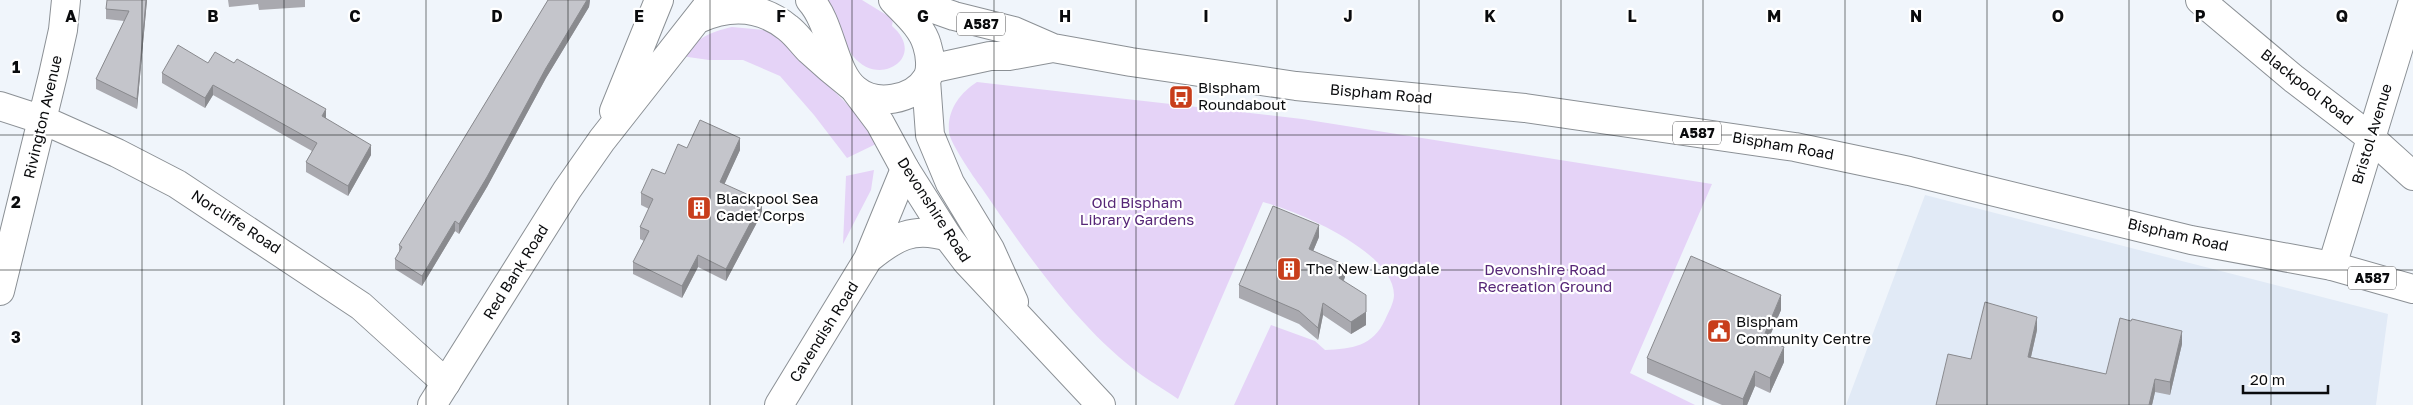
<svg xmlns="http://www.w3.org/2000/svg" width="2413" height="405" font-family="'Golos Text',sans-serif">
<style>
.built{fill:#e1eaf6}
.green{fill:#e5d3f7}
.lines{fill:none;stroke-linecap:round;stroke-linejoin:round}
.street-casing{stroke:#8b9095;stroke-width:30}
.secondary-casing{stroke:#8b9095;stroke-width:30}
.primary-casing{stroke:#8b9095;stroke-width:30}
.street{stroke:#fff;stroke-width:28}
.secondary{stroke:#fff;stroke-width:28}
.primary{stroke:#fff;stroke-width:28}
.wall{fill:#a9a9af}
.shaded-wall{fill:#898a8e}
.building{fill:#c4c5cb;stroke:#898a8e}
.grid{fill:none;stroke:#0a0b0d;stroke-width:1;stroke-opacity:0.55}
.labels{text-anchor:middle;stroke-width:4.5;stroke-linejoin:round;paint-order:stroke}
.shield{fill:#fff;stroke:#545456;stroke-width:1}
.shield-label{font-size:14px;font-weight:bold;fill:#0a0b0d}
.street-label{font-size:15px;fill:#0a0b0d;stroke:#fff}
.poi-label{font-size:15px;fill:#0a0b0d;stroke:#fff;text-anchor:start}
.park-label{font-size:15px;fill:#562677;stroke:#fff}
.grid-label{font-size:16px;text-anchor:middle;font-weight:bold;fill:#0a0b0d;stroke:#fff;stroke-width:4.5;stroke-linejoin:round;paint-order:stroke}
</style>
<rect width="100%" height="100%" fill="#f0f5fb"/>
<path class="built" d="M1925 195 2388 314 2376 405H1846Z"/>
<path class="green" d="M827 0H862L893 19 892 26C928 57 879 89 853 56 842 42 834 16 827 0Z
M732 27 774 31 865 122 876 144 847 158 814 115 780 76 743 60H709L681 56C699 38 707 33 732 27Z
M977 82 1302 119 1712 184 1630 373 1695 405H1234L1271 325 1315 341 1325 350C1352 349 1373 346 1385 320 1388 313 1394 303 1394 295 1394 252 1298 211 1263 202L1178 399C1167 391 1154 384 1143 376 1078 329 1026 253 981 187 974 178 949 141 949 132 947 110 960 93 977 82Z
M874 170 871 190 843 244 846 176Z"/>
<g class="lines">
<defs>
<path id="street" d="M0 106 43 120 117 153 177 184 361 306 446 383
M2370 137 2413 176
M868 259C895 237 913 226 948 237
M0 291 53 75 63 30 66 0
M779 405 868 259 905 169"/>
<path id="secondary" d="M2200 0 2294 79 2370 137
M698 19C729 5 760 5 788 28 796 34 802 43 809 50 822 62 836 74 850 85
M926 80 930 135 950 183 990 249 1014 302
M856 91 880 123 905 169 948 237 967 262 1101 405
M614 111 659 0
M2332 266 2413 1
M432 405 567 190 602 140 712 0"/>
<path id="primary" d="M810 0C832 24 833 73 856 90 875 106 913 101 927 78 932 70 930 54 927 45 922 27 905 13 893 0
M909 0 954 16 1014 31 1053 48 1131 62 1296 86 1525 108 1795 147 1909 171 2191 240 2332 266 2413 289
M930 69 990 56H1009L1053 48"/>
</defs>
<use href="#street" class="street-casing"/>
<use href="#secondary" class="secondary-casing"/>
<use href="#primary" class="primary-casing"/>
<use href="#street" class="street"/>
<use href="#secondary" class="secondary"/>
<use href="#primary" class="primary"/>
</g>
<path class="wall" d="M147 0 137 109 96 89V79L124 21 106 19V9Z
M228 0H305V7L259 10 258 4 229 7Z
M548 0H590L589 7 546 78 487 187 459 234 455 231 422 286 395 269V259L399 252V245Z
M208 63 326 118 371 155 348 196 306 172V162L312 151 213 95 205 108 162 83V73Z
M687 148 740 150 724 184 762 213 726 281 698 267 682 298 633 274V262L644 241 640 239V227L649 209 641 205V193L665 174Z
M1319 237 1313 251 1345 277 1344 280 1366 325 1351 334 1323 315 1318 340 1299 324 1239 298V285Z
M1781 310 1768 340 1784 362 1770 393 1755 386 1747 405H1722L1647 373V358Z
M2037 330 2031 357 2106 374 2182 344 2170 395 2155 392 2152 405H1936Z"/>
<path class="shaded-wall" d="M146 0H147L137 109V99Z
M587 0H590L589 7 546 78 487 187 459 234V224L546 68Z
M213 85V95L205 108V98Z
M326 109V119L322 116Z
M740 138V150L720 194V182Z
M371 145V155L348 196V186Z
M762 201V213L726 281V269Z
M455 221V231L422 286V276Z
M1319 225V237L1309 261V249Z
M698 255V267L682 298V286Z
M1345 265V277L1339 290V278Z
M1366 295V325L1351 334V322Z
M1781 295V310L1763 352V338Z
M1323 303V315L1318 340V328Z
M2037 317V330L2028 370V357Z
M2182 331V344L2170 395V382Z
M1784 347V362L1770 393V378Z
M1755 371V386L1747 405H1743V399Z
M2155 379V392L2152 405H2149Z"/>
<path class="building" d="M107 0H146L137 99 96 79 129 11 106 9Z
M548 0H587L546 68 487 177 459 224 455 221 422 276 395 259 402 247 399 245Z
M178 45 208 63 215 52 234 63 237 59 326 109 322 116 371 145 348 186 306 162 317 143 213 85 205 98 162 73Z
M700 120 740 138 720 182 762 201 726 269 698 255 682 286 633 262 649 231 640 227 653 199 641 193 652 169 665 174 678 144 687 148Z
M1273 206 1319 225 1309 249 1345 265 1339 278 1366 295V312L1351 322 1323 303 1318 328 1299 311 1239 285Z
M1691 256 1781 295 1763 338 1784 347 1770 378 1755 371 1743 399 1647 358Z
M1985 302 2037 317 2028 357 2106 374 2120 318 2131 321 2132 319 2182 331 2170 382 2155 379 2149 405H1936L1948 354 1971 359Z"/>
<path class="grid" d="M142 0V405M284 0V405M426 0V405M568 0V405M710 0V405M852 0V405M994 0V405M1136 0V405M1277 0V405M1419 0V405M1561 0V405M1703 0V405M1845 0V405M1987 0V405M2129 0V405M2271 0V405M0 135H2413M0 270H2413"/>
<defs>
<symbol id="bus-square" viewBox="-11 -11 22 22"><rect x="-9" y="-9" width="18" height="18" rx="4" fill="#c83e1b" stroke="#fff"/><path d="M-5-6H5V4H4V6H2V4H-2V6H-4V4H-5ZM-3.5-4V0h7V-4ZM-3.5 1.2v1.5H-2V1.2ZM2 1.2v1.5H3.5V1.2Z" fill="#fff"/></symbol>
<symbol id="building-square" viewBox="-11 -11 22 22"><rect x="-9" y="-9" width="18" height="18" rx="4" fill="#c83e1b" stroke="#fff"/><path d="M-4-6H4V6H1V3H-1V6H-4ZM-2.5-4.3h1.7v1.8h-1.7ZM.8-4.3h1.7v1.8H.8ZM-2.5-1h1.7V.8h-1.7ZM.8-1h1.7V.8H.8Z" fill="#fff"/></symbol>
<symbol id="civic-square" viewBox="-11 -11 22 22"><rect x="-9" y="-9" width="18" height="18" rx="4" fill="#c83e1b" stroke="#fff"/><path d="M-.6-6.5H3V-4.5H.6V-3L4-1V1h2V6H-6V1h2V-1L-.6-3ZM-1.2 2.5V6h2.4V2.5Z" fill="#fff"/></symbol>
</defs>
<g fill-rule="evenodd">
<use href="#bus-square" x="1167" y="83" width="28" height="28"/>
<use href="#building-square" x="685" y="194" width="28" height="28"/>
<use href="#building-square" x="1275" y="255" width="28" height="28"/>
<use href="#civic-square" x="1705" y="317" width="28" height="28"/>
</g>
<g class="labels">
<g class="shield">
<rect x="957" y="12.5" width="48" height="23" rx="4"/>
<rect x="1673" y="121.5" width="48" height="23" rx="4"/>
<rect x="2348" y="266.5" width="48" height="23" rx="4"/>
</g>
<g class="shield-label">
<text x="981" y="29">A587</text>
<text x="1697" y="138">A587</text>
<text x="2372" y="283">A587</text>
</g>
<g class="street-label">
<text transform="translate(2307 87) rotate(38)" y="5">Blackpool Road</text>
<text transform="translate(1381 94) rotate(5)" y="5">Bispham Road</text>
<text transform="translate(43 117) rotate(-77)" y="5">Rivington Avenue</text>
<text transform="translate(2372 134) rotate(-73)" y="5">Bristol Avenue</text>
<text transform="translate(1783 146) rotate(10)" y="5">Bispham Road</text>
<text transform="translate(934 210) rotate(57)" y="5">Devonshire Road</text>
<text transform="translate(236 222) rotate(33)" y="5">Norcliffe Road</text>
<text transform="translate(2178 235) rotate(13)" y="5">Bispham Road</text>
<text transform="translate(516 272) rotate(-58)" y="5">Red Bank Road</text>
<text transform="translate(824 332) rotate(-58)" y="5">Cavendish Road</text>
</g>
<g class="poi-label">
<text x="1198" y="93">Bispham<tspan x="1198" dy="17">Roundabout</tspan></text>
<text x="716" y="204">Blackpool Sea<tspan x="716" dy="17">Cadet Corps</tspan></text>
<text x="1306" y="274">The New Langdale</text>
<text x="1736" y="327">Bispham<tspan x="1736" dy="17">Community Centre</tspan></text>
</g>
<g class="park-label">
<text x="1137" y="208">Old Bispham<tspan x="1137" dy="17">Library Gardens</tspan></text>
<text x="1545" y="275">Devonshire Road<tspan x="1545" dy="17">Recreation Ground</tspan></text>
</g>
</g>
<g class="grid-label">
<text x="71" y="22">A</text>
<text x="213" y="22">B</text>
<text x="355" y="22">C</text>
<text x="497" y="22">D</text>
<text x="639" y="22">E</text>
<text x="781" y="22">F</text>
<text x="923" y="22">G</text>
<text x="1065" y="22">H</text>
<text x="1206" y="22">I</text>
<text x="1348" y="22">J</text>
<text x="1490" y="22">K</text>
<text x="1632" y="22">L</text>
<text x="1774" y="22">M</text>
<text x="1916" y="22">N</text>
<text x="2058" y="22">O</text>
<text x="2200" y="22">P</text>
<text x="2342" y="22">Q</text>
<text x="16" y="73">1</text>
<text x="16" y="208">2</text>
<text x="16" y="343">3</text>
</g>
<path d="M2243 385v8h85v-8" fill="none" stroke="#0a0b0d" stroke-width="2.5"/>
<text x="2250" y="385" font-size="15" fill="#0a0b0d" stroke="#ffffff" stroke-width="4" paint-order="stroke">20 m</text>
</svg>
